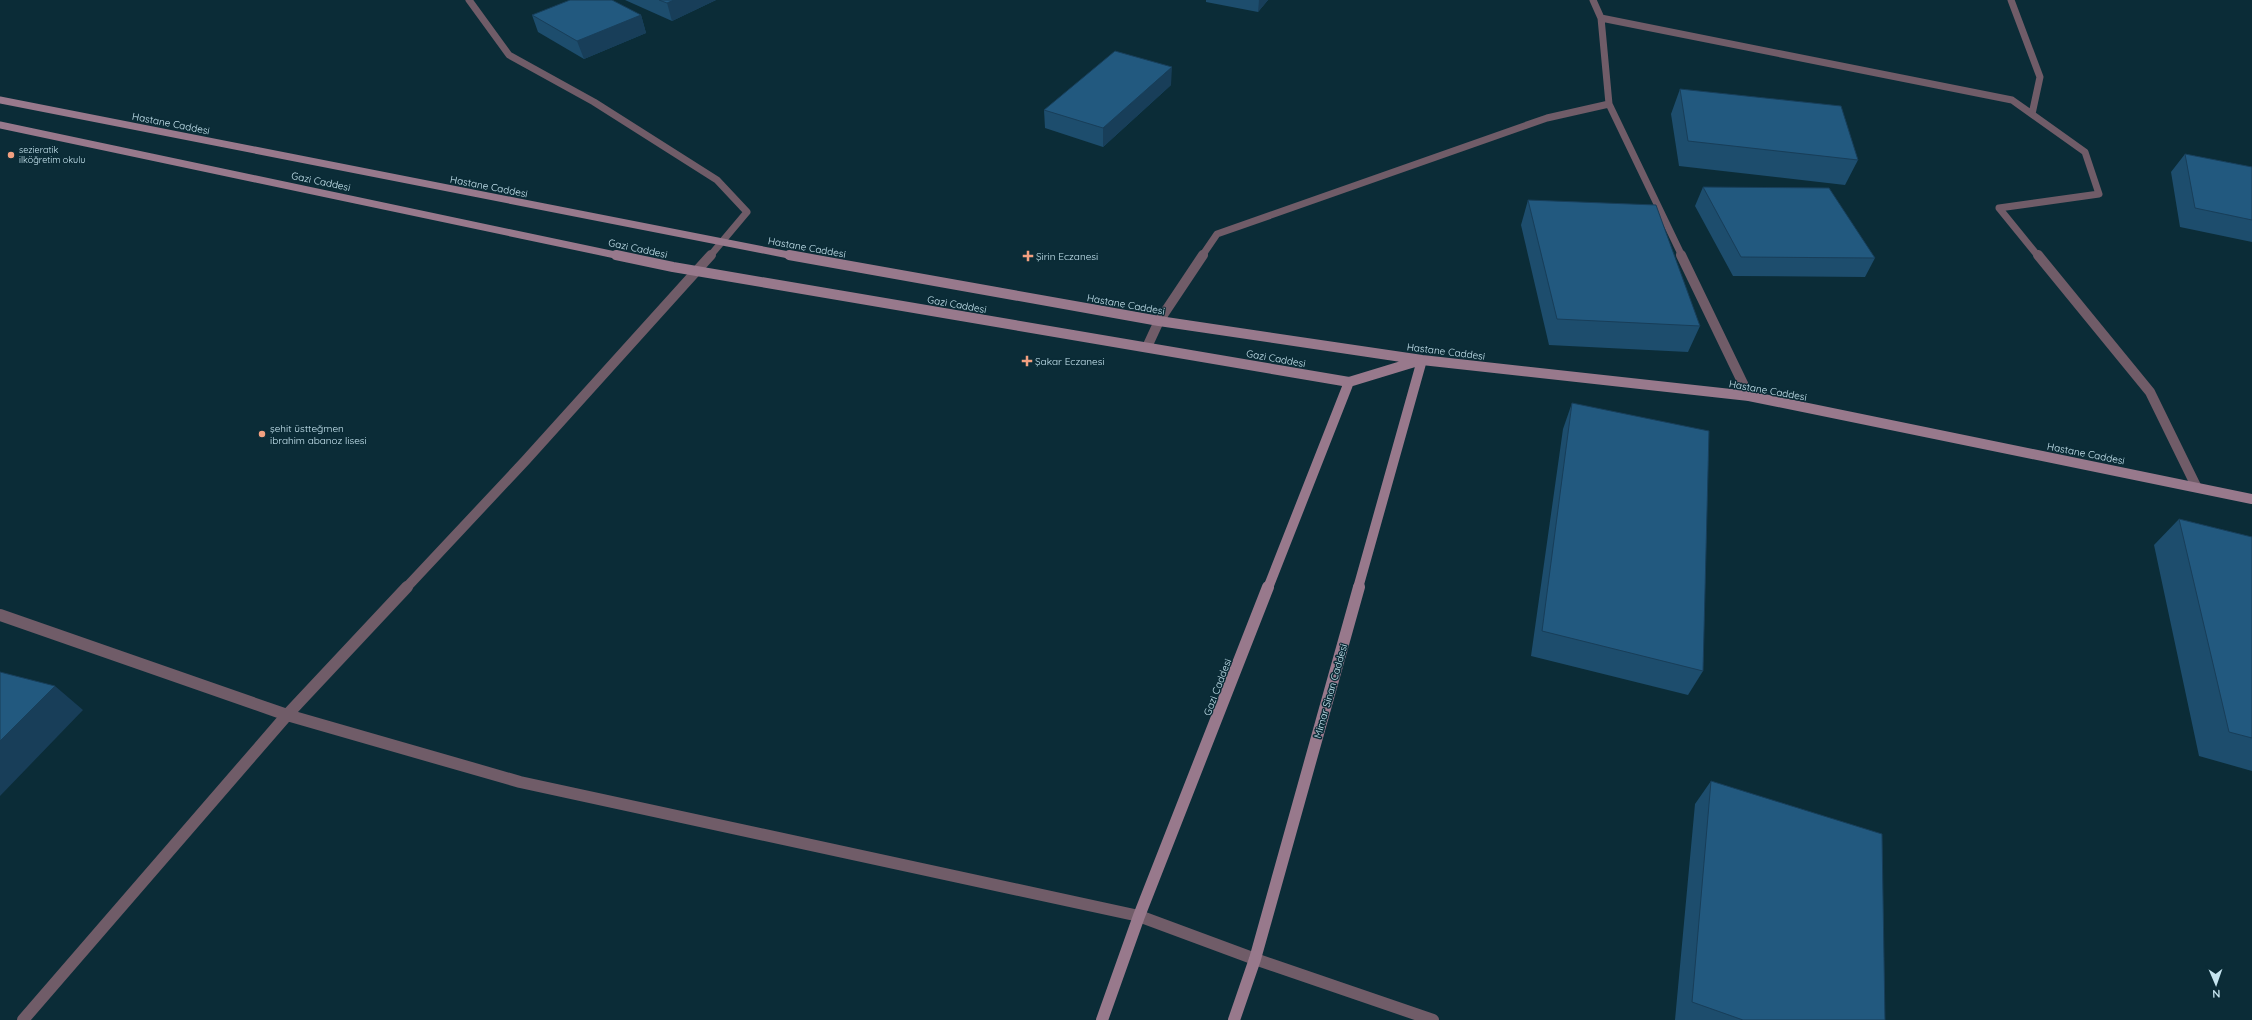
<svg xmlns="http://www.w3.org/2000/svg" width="2252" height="1020" font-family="Quicksand,sans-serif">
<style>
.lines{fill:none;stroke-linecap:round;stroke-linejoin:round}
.minor-far2{stroke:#705c68;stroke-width:7}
.minor-far1{stroke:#705c68;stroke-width:10}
.minor{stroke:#705c68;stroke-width:12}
.secondary-far2{stroke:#98798c;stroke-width:7}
.secondary-far1{stroke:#98798c;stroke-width:10}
.secondary{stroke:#98798c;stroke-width:12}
.wall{fill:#1d4d6d}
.shaded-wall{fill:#183e59}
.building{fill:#22597f;stroke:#183e59}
.poi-dot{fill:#f2a080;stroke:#0b2c37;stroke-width:1.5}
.labels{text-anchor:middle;stroke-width:3;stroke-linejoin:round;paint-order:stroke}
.far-poi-label{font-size:9px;fill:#c6e4ef;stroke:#0b2c37;text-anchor:start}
.street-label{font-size:10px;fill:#c6e4ef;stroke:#0b2c37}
.poi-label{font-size:10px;fill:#c6e4ef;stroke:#0b2c37;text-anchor:start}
</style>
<rect width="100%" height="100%" fill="#0b2c37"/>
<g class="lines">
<path class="minor-far2" d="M469 0 509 55 594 102 717 180 747 212 710 256
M1593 0 1601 18 1609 104 1682 256
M2011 0 2040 77 2032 114
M1601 18 2012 100 2085 152 2099 194 1999 208 2038 256
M1202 256 1217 234 1547 118 1609 104"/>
<path class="minor-far1" d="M1681 255 1749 396
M2038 255 2150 392 2196 486
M1147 347 1159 321 1203 255
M406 588 525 461 711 255"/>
<path class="minor" d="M0 615 287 715 520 782 1139 916 1255 959 1433 1020
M23 1020 287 715 407 587"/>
<path class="secondary-far2" d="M0 100 794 256
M0 125 620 256"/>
<path class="secondary-far1" d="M616 255 673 267 1349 382 1268 588
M789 255 1159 321 1422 360 1749 396 2252 499
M1349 382 1418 361
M1358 588 1422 360"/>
<path class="secondary" d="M1102 1020 1139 916 1268 587
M1234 1020 1255 959 1359 587"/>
</g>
<path class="wall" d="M625 0H716L672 21Z
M1206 0H1268L1258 12 1206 2Z
M532 15H641L646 33 584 59 538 32Z
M1171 85 1103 147 1045 128 1044 110Z
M1680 89 1858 160 1845 185 1679 166 1671 114Z
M2185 154 2252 167V242L2180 227 2171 172Z
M1703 187 1875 258 1865 277 1733 276 1695 206Z
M1528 200 1700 326 1688 352 1549 345 1521 225Z
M1572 403 1703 671 1688 695 1531 656 1563 429Z
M2179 519 2252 537V771L2199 756 2154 545Z
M1711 781 1885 1020H1675L1695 804Z"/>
<path class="shaded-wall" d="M674 0H716L672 21 667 3Z
M1259 0H1268L1258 12Z
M641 15 646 33 584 59 577 41Z
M1172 67 1171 85 1103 147V128Z
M55 686 83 710 0 796V741Z"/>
<path class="building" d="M570 0H612L641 15 577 41 532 15Z
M659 0H674L667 3Z
M1115 51 1172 67 1103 128 1044 110Z
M1680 89 1841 106 1858 160 1688 141Z
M2185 154 2252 167V220L2195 208Z
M1703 187 1829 188 1875 258 1741 257Z
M1528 200 1656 205 1700 326 1557 319Z
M1572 403 1709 431 1703 671 1542 631Z
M2179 519 2252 537V738L2229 732Z
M0 672 55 686 0 741Z
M1711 781 1882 834 1885 1020H1743L1692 1002Z"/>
<g class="poi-dot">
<circle cx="11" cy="155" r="4"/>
<path d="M1026 250h4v4h4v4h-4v4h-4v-4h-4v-4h4z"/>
<path d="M1025 355h4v4h4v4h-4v4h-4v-4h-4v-4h4z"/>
<circle cx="262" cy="434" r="4"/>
</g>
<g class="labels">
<g class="far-poi-label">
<text x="19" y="153">sezieratik<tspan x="19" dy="10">ilköğretim okulu</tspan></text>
</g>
<g class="street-label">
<text transform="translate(171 123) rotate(11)" y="4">Hastane Caddesi</text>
<text transform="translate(321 181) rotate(12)" y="4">Gazi Caddesi</text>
<text transform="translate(489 186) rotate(11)" y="4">Hastane Caddesi</text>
<text transform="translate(807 247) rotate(10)" y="4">Hastane Caddesi</text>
<text transform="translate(638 248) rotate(12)" y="4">Gazi Caddesi</text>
<text transform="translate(957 304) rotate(10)" y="4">Gazi Caddesi</text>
<text transform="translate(1126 304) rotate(10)" y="4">Hastane Caddesi</text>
<text transform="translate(1446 351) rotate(7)" y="4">Hastane Caddesi</text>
<text transform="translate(1276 358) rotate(10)" y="4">Gazi Caddesi</text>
<text transform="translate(1768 390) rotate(10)" y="4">Hastane Caddesi</text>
<text transform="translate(2086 453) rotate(11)" y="4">Hastane Caddesi</text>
<text transform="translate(1217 687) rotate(-69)" y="4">Gazi Caddesi</text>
<text transform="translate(1330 691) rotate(-74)" y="4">Mimar Sinan Caddesi</text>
</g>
<g class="poi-label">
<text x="1036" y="260">Şirin Eczanesi</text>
<text x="1035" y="365">Şakar Eczanesi</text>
<text x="270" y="432">şehit üstteğmen<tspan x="270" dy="12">ibrahim abanoz lisesi</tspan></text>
</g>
</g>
<g transform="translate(2216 984) rotate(178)" stroke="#0b2c37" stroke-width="3" paint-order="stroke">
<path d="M0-3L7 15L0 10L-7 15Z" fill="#c6e4ef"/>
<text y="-6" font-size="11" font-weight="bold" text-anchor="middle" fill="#c6e4ef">N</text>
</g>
</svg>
